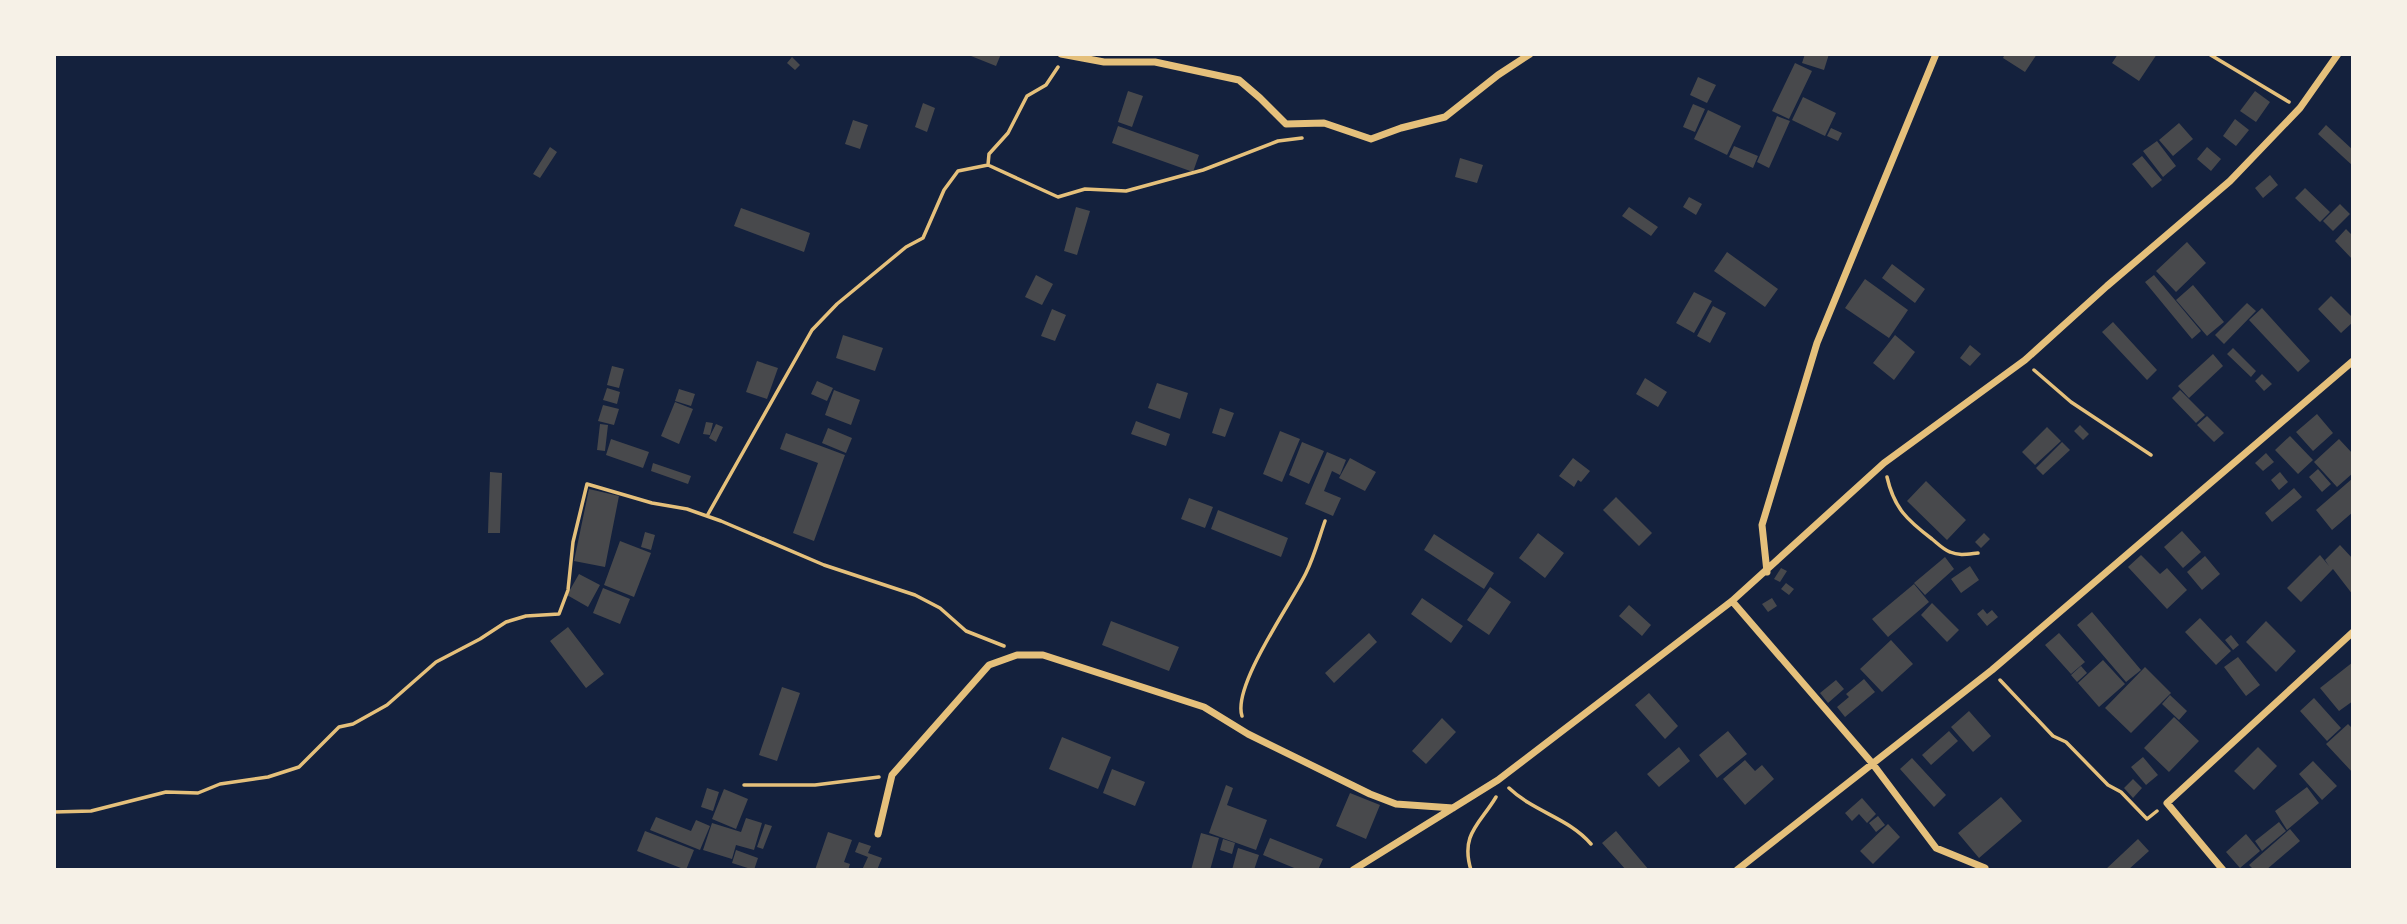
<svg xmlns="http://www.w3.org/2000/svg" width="2407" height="924" font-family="'Work Sans',sans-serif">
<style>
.building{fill:#48494c}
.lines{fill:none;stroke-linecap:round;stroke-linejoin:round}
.path{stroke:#e5c07b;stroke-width:3.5}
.minor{stroke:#e5c07b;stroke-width:7}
</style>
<rect width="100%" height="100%" fill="#14213d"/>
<path class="building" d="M966 54H1001L996 66Z
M1805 54H1829L1824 70 1802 63Z
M2005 54H2037L2025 72 2003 58Z
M2118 54H2157L2139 81 2112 63Z
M792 57 800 65 795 70 787 63Z
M1795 63 1812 71 1789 119 1772 111Z
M1698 77 1716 85 1707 103 1690 95Z
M1128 91 1143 96 1132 127 1118 122Z
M2255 91 2270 102 2256 122 2240 111Z
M1803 97 1836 113 1825 136 1792 120Z
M923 103 935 108 927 132 915 127Z
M1693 104 1705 109 1695 132 1683 127Z
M1708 110 1741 126 1727 155 1694 139Z
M1777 116 1790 121 1769 168 1757 162Z
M2235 119 2249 130 2236 146 2223 136Z
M853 120 868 125 860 149 845 144Z
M2179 123 2193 139 2173 156 2159 140Z
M2326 125 2353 150V166L2318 134Z
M1118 126 1199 155 1193 172 1112 143Z
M1831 128 1842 133 1838 141 1827 136Z
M2157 141 2176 166 2163 177 2143 151Z
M1734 146 1758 156 1753 168 1729 157Z
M550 147 557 152 540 178 533 174Z
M2207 147 2221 159 2211 171 2197 159Z
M2142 156 2162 180 2152 188 2132 164Z
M1460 158 1483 165 1477 183 1455 177Z
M2270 175 2278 185 2263 198 2255 188Z
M2305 188 2330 212 2320 222 2295 198Z
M1689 197 1702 204 1696 215 1683 207Z
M2340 204 2350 214 2333 231 2323 221Z
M1076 207 1090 211 1077 255 1064 251Z
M1629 207 1658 227 1651 236 1622 216Z
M741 208 810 233 804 252 734 226Z
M2346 229 2353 236V260L2335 241Z
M2187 242 2206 263 2176 292 2156 271Z
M1727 252 1778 289 1765 307 1714 271Z
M1892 264 1925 289 1915 303 1882 278Z
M1036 275 1053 284 1042 305 1025 297Z
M2154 275 2201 331 2192 339 2145 282Z
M1865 279 1908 310 1889 338 1845 308Z
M2193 285 2224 322 2207 336 2176 300Z
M1694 292 1712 301 1694 333 1676 323Z
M2331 296 2353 318V322L2341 333 2318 309Z
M2247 303 2256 311 2224 344 2215 335Z
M1713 306 1726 313 1710 343 1697 336Z
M2262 308 2310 361 2298 372 2249 320Z
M1052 309 1066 315 1055 341 1041 336Z
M2113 322 2157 370 2147 380 2102 332Z
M843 335 883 348 875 371 836 358Z
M1895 335 1915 352 1894 380 1873 363Z
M1970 345 1981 354 1970 366 1960 358Z
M2233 348 2256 371 2251 377 2227 354Z
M2213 354 2223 366 2189 398 2178 386Z
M757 361 778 368 767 399 746 392Z
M612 366 624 369 619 388 607 385Z
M2262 374 2272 384 2264 391 2255 381Z
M1645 378 1667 392 1658 407 1636 394Z
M817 381 833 388 827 401 811 394Z
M1157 383 1188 393 1180 419 1148 408Z
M607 388 620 392 617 404 603 400Z
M679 389 695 394 691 406 675 401Z
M834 390 860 400 851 425 825 415Z
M2180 390 2205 415 2196 423 2172 398Z
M675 402 693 409 679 444 661 436Z
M603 405 619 409 614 425 598 421Z
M1220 408 1234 413 1225 437 1212 433Z
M2317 414 2333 433 2313 451 2296 432Z
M2207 416 2224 433 2214 442 2197 425Z
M1136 421 1170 434 1166 446 1131 434Z
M706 422 713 423 710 435 703 434Z
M600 424 608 425 605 451 597 450Z
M716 424 723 427 716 442 709 438Z
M2080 425 2089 434 2083 440 2074 431Z
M2047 427 2061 441 2035 465 2022 452Z
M828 428 852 438 846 453 822 443Z
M1280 431 1300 439 1282 482 1263 474Z
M786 433 845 455 814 541 793 533 818 463 780 449Z
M2290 436 2313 460 2298 474 2275 450Z
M611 439 649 452 643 468 606 455Z
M2339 439 2353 454V473L2337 487 2314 462Z
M1302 442 1324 451 1309 484 1289 475Z
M2062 442 2070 450 2043 475 2036 468Z
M1327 452 1346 460 1340 475 1332 471 1324 491 1341 498 1333 516 1305 504Z
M2266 453 2274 462 2263 471 2255 463Z
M1350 458 1376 472 1365 491 1339 478Z
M1573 458 1590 471 1581 482 1578 480 1574 487 1559 476Z
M653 463 691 476 688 484 651 471Z
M2318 469 2331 484 2322 492 2309 477Z
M490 472 502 473 500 533H488Z
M2280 472 2288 482 2279 490 2271 480Z
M2353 478V512L2332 530 2316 510Z
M1926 481 1966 520 1947 540 1907 501Z
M2294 488 2302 497 2272 522 2265 513Z
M589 489 619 496 605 567 574 561Z
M1616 497 1652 533 1639 546 1603 510Z
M1189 498 1213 507 1205 528 1181 519Z
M1218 510 1288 538 1281 557 1211 529Z
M2182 531 2201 552 2183 568 2164 547Z
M645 532 655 535 651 550 641 547Z
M1538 533 1564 553 1545 578 1519 558Z
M1984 533 1990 539 1981 548 1975 542Z
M1434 534 1494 573 1484 589 1424 550Z
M620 541 651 553 634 597 604 585Z
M2340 545 2353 559V595L2333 569 2301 602 2287 588 2320 555 2329 566 2325 560Z
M2141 555 2160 574 2167 568 2187 590 2167 609 2128 567Z
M2205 556 2220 574 2202 590 2187 572Z
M1945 557 1954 569 1925 595 1914 583Z
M1970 566 1979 580 1961 593 1951 579Z
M1781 568 1787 571 1780 582 1774 579Z
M579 574 600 585 588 607 567 595Z
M1786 583 1794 589 1789 595 1781 589Z
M1914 584 1929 602 1888 637 1872 619Z
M1490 587 1511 602 1489 635 1467 620Z
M603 588 630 599 620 624 593 613Z
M1422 598 1463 626 1451 643 1411 614Z
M1772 598 1777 606 1768 612 1762 604Z
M1932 603 1959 630 1947 642 1921 615Z
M1629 605 1651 625 1642 636 1619 616Z
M1983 609 1987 614 1992 610 1998 617 1987 626 1977 614Z
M2092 612 2141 670 2126 682 2077 625Z
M2200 618 2231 651 2216 665 2185 632Z
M1111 621 1179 647 1169 671 1102 645Z
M2266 621 2296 651 2276 672 2246 642Z
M568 627 604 674 586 688 550 641Z
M1369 633 1377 642 1334 683 1325 673Z
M2059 633 2085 662 2071 674 2045 645Z
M2231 635 2239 645 2233 650 2225 640Z
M1891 640 1913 664 1882 692 1860 669Z
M2238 657 2260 685 2246 696 2224 667Z
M2103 660 2125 684 2099 707 2078 683Z
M2353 662V701L2339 711 2320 688Z
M2081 666 2087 673 2077 682 2071 675Z
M2145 667 2171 693 2131 733 2105 708Z
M1864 679 1875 692 1845 717 1837 707 1849 697 1846 694Z
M1836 680 1844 689 1828 703 1820 693Z
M782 687 800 693 777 761 759 755Z
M1649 693 1678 726 1665 739 1635 705Z
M2170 695 2187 711 2179 720 2162 704Z
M2314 698 2341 728 2327 741 2300 711Z
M1969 711 1991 736 1973 752 1951 727Z
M2174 717 2199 741 2169 772 2144 748Z
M1442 718 1456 732 1426 764 1412 751Z
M2348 724 2353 729V773L2326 744Z
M1728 731 1747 754 1717 778 1699 755Z
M1949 731 1958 741 1931 765 1922 755Z
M1062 737 1111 757 1098 789 1049 769Z
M1679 747 1690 761 1659 787 1647 774Z
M2258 747 2277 766 2254 790 2234 771Z
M2143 757 2158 775 2146 785 2131 767Z
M1912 758 1946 795 1934 807 1900 769Z
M1745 760 1755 771 1762 765 1774 779 1745 805 1723 779Z
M2313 761 2337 786 2322 800 2299 774Z
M1112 769 1145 782 1135 806 1103 793Z
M2133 779 2142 788 2133 798 2124 788Z
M1226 785 1233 788 1227 805 1267 820 1256 850 1209 833Z
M2307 787 2319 803 2287 830 2275 811Z
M707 788 719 792 713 811 701 807Z
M724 789 748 799 736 829 712 819Z
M1350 793 1380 805 1366 839 1336 826Z
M2001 797 2022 821 1979 858 1958 833Z
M1862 798 1876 814 1867 823 1859 814 1852 821 1845 813Z
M1878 816 1885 825 1876 832 1869 823Z
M656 817 691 831 696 820 710 826 700 850 650 830Z
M746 818 762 823 754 850 736 845 732 859 703 850 712 823 741 832Z
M2279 822 2286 831 2262 851 2255 841Z
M765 824 772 826 763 849 757 847Z
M1888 824 1900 837 1873 864 1860 851Z
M2290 829 2300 841 2266 870H2254L2249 865Z
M645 831 694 850 686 870 637 851Z
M1616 831 1649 870H1626L1602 843Z
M828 832 852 840 844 862 850 864 848 870H815Z
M1201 833 1219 838 1210 870H1191Z
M2246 834 2260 851 2240 868 2226 852Z
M1270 838 1323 859 1318 870H1299L1263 855Z
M1223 839 1235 843 1232 854 1220 850Z
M2138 839 2149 851 2128 870H2105Z
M859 842 871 846 868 853 882 858 877 870H862L868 857 855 852Z
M1238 848 1259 855 1254 870H1232Z
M736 850 758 858 754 870 732 863Z"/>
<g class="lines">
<path class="path" d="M2209 54 2289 102
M988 165 989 154 1008 133 1027 96 1046 85 1058 67
M2034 370 2071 402 2151 455
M1887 477C1894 508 1907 520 1932 539 1937 543 1944 550 1950 552 1959 556 1968 554 1978 553
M707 516 812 330 837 304 906 247 923 238 944 190 958 171 988 165 1058 197 1085 189 1126 191 1203 170 1278 141 1302 138
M2000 680 2053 736 2066 742 2108 785 2121 792 2147 819 2157 811
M1242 716C1232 686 1292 602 1306 573 1314 557 1319 538 1325 521
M744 785H815L879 777
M1509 788C1534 812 1569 818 1591 844
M54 812 91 811 166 792 198 793 220 784 268 777 299 767 339 727 353 724 387 705 436 662 480 639 506 622 526 616 559 614 568 590 573 542 587 484 652 503 687 509 721 521 824 565 915 595 940 608 966 631 1004 646
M1471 870C1460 834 1480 824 1496 797"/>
<path class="minor" d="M1061 54 1104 62H1155L1239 80 1260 98 1286 124 1324 123 1371 139 1401 128 1445 117 1498 75 1530 54
M1767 572 1762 525 1817 343 1936 54
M1732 601 1872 763 1936 848 1985 868
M878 834 892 775 989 665 1017 655H1043L1204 707 1248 734 1370 794 1396 804 1453 808
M1353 870 1498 780 1732 601 1884 463 2025 360 2107 286 2230 181 2300 108 2338 54
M1737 870 1992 670 2353 361
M2223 870 2167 803 2353 632"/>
</g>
<rect width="2407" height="924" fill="none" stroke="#f6f1e7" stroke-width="112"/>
</svg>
